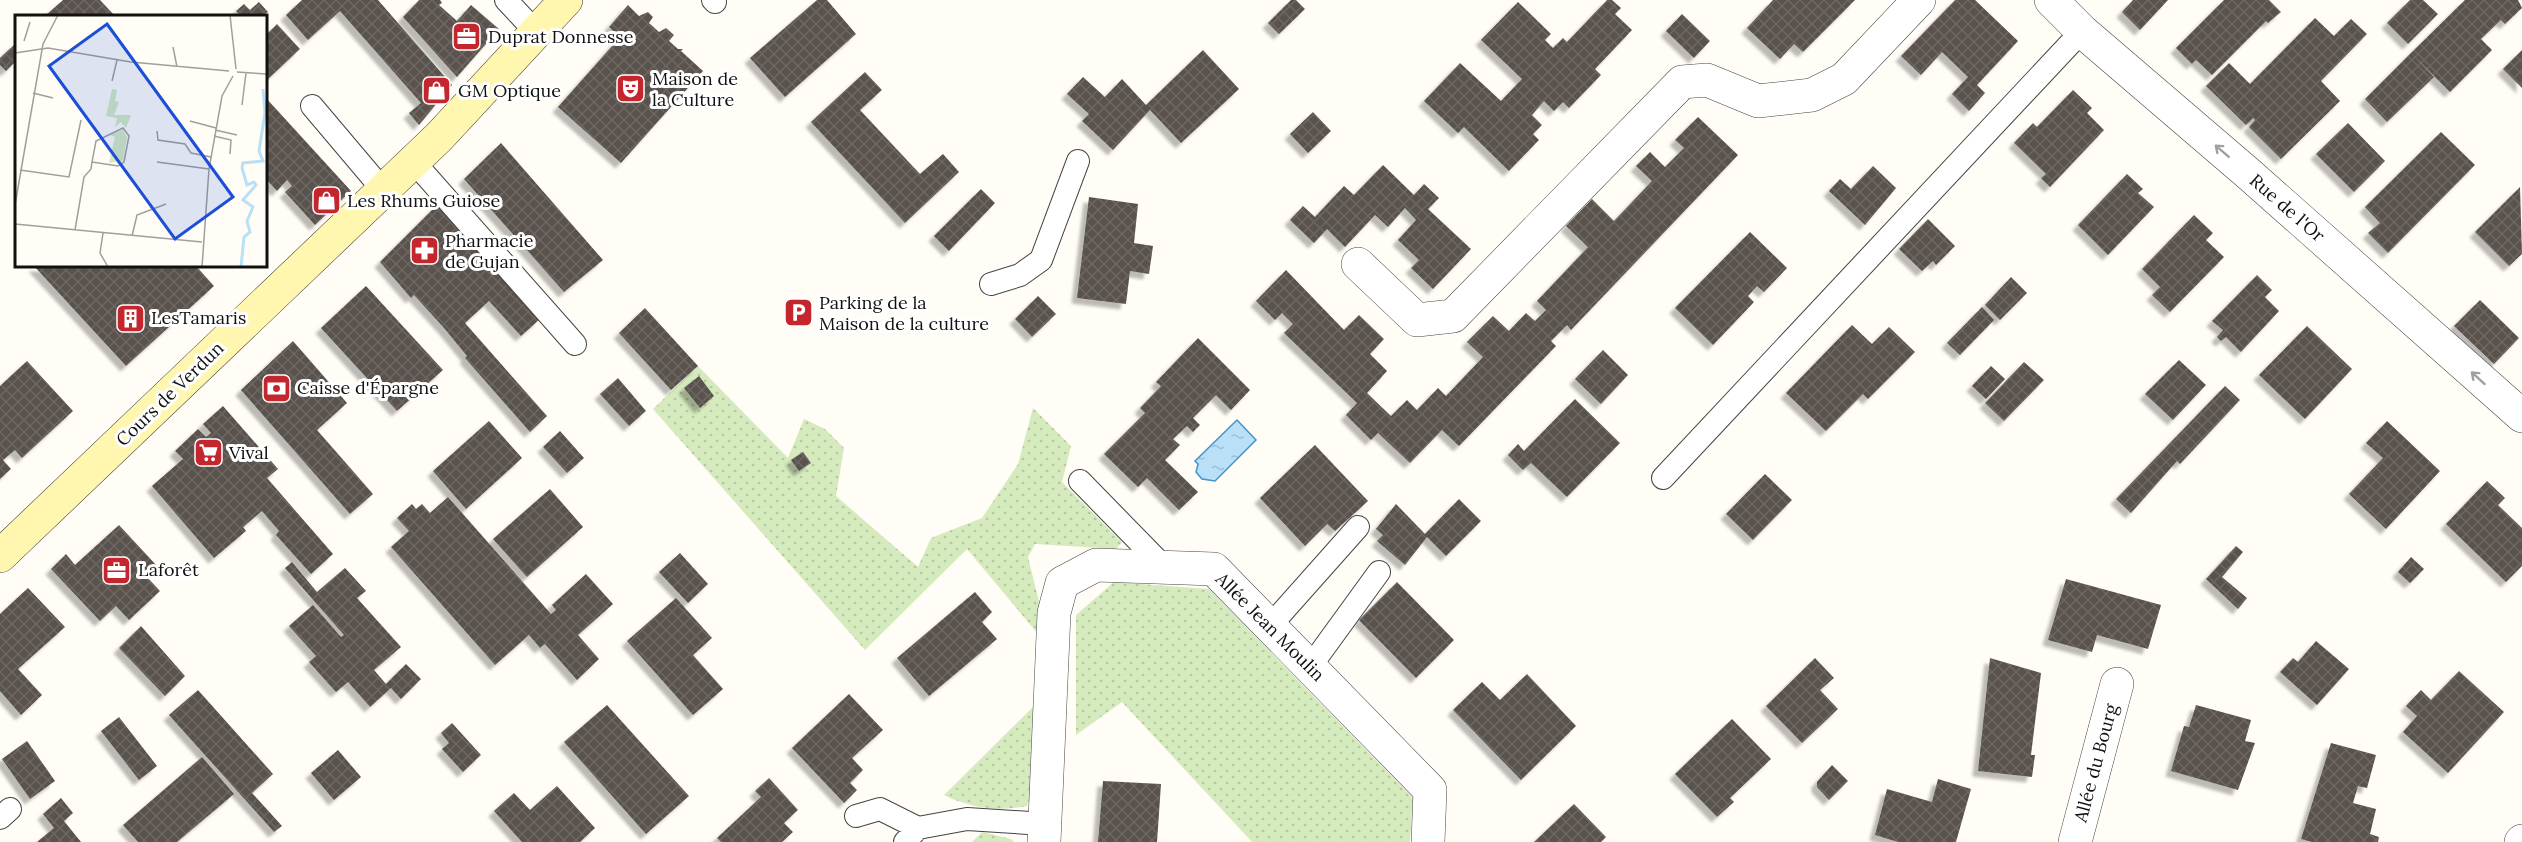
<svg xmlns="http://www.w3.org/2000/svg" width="2522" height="842" font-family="Lora,serif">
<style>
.green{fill:url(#green-dots)}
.water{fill:url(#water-ripples);stroke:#3f96cf;stroke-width:1.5}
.building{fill:url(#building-cross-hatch);filter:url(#shadow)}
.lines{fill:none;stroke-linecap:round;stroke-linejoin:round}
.lane-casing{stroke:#444;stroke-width:24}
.street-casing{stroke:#444;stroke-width:34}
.secondary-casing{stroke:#333;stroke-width:34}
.lane{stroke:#fff;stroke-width:22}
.street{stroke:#fff;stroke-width:33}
.secondary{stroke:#fff6b0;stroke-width:33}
.oneway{stroke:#a0a0a0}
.labels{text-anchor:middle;stroke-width:6;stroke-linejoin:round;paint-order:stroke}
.poi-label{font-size:18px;fill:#111;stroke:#fff;text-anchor:start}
.street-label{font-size:18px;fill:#111;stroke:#fff}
.inset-river{fill:none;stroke:#b9e0f7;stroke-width:3}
.inset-road{fill:none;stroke:#a09f9a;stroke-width:1.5}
.view{fill:#1d4ed8;fill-opacity:0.15;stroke:#1d4ed8;stroke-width:3}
.inset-edge{fill:none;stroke:#111;stroke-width:3}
</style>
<defs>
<pattern id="green-dots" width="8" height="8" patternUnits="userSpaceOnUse" patternTransform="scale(1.5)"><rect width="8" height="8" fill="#d5ebbd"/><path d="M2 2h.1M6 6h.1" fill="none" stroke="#b6c8a1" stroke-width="1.8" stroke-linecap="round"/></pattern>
<pattern id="water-ripples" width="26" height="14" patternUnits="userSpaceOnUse" patternTransform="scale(1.5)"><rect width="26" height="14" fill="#b9e0f7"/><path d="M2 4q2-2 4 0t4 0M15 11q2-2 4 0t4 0" fill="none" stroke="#9ebfd3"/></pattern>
<pattern id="building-cross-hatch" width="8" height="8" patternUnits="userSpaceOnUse" patternTransform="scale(1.5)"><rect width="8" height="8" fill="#5a524d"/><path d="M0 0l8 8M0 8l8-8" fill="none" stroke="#6d6662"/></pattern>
<filter id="shadow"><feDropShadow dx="-5.5" dy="5.5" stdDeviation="1.5" flood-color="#0004"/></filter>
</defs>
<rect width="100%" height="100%" fill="#fffdf5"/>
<path class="green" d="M698 366 788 458 804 419 825 429 844 448 836 496 918 567 931 538 982 518 1018 464 1033 408 1071 446 1062 482 1122 542 1116 549 1035 544 1028 557 1046 630 1038 634 967 549 865 650 653 409Z
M1114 582 1209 589 1413 798 1410 842H1252L1122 702 1076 735V615Z
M1033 707 1036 776 1027 806C999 812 970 808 944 795Z
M982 832 1011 839 1014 842H972Z"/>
<path class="water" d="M1237 420 1256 440 1215 481 1202 479 1196 472 1198 464 1195 461Z"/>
<path class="building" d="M63 0H100L115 16H45Z
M302 0H378L452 85 419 125 409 113 421 103 340 11 308 40 286 15Z
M419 0H440L442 3 439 5 457 21 471 5 499 29 457 77 403 17Z
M817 0H827L856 34 785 97 750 58Z
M1291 0H1296L1305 9 1279 34 1268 23Z
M1607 0H1612L1621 8 1615 14 1632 30 1595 69 1601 75 1569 108 1563 102 1554 111 1544 101 1532 115 1542 125 1533 134 1539 140 1509 171 1464 127 1458 133 1424 101 1460 63 1501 101 1522 79 1481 40 1518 2 1551 34 1545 40 1553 48 1563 38 1567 42Z
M1773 0H1855L1803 52 1794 44 1780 59 1747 28Z
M1955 0H1975L2018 41 1977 85 1985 93 1969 111 1952 94 1968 77 1942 52 1921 75 1901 56Z
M2133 0H2168L2140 30 2122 12Z
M2224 0H2269L2281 12 2268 23 2266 21 2212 75 2196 60 2192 64 2176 48Z
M2410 0H2423L2438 14 2408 44 2387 23Z
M2465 0H2518L2522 8 2505 24 2501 20 2481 39 2492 50 2450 92 2411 53Z
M259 2 268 12 262 16H241L236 11 244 4 250 10Z
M628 5 639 16 648 12 653 17 649 23 659 32 666 28 674 35 669 41 678 49H683L681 51 703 71 621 163 558 107 620 37 609 27Z
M1682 14 1710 41 1694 58 1666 31Z
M2315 18 2334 36 2351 19 2367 34 2321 81 2340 101 2281 159 2249 127 2255 120 2253 118 2246 125 2206 86 2229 63 2250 84Z
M277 24 300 49 266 81V35Z
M16 43V61L6 71 0 65V58Z
M1203 50 1239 89 1181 143 1150 110 1113 150 1082 121 1089 114 1067 94 1083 77 1105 97 1122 79 1146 105Z
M2522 50V88L2503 69Z
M2411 53 2434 77 2387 122 2365 99Z
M865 72 882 90 860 110 920 174 943 154 959 172 905 223 811 122Z
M2073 90 2092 108 2087 113 2104 130 2050 187 2041 178 2046 174 2014 143 2033 123 2037 127Z
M266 98 351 191 315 225 285 192 292 186 287 180 277 191 266 179Z
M1313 112 1331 131 1308 153 1290 134Z
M1698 117 1738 155 1571 330 1567 325 1551 341 1556 346 1459 446 1442 430 1410 463 1378 433 1371 440 1346 415 1357 403 1284 333 1293 324 1282 313 1275 320 1256 301 1286 270 1344 330 1359 315 1384 339 1370 354 1387 371 1367 393 1391 416 1407 400 1417 410 1438 388 1446 396 1483 357 1467 342 1493 316 1509 331 1526 313 1535 321 1546 310 1537 301 1588 247 1566 226 1592 199 1614 221 1652 181 1636 166 1650 152 1665 167 1684 148 1675 140Z
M2348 123 2385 161 2354 192 2316 154Z
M2441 132 2475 165 2388 253 2368 233 2380 223 2365 207Z
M501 143 603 260 564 292 464 179Z
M1383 165 1414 195 1424 184 1439 198 1428 209 1471 249 1433 289 1411 268 1419 260 1398 240 1416 220 1405 208 1388 227 1375 215 1345 247 1327 229 1314 243 1290 220 1303 206 1315 217 1344 186 1354 195Z
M1873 166 1896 188 1865 225 1829 191 1840 179 1851 189Z
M2127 174 2143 189 2138 193 2154 207 2108 255 2078 225Z
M2520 187 2522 254 2509 266 2475 232Z
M981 189 995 203 949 251 934 236Z
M1089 197 1138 204 1134 243 1153 246 1149 274 1130 271 1126 304 1077 298Z
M438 204 540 319 521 336 489 301 465 323 547 416 530 432 465 358 467 356 444 328 414 295 411 298 380 262Z
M2194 215 2213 233 2206 240 2224 257 2170 312 2152 295 2160 287 2142 269Z
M1928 219 1955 246 1936 265 1933 261 1922 271 1899 249Z
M1750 232 1787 268 1764 292 1757 286 1748 296 1754 302 1713 345 1675 308Z
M34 266H196L214 286 126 366Z
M2257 275 2272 290 2265 297 2279 311 2241 352 2226 337 2221 341 2217 337 2223 330 2212 321Z
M2011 277 2027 293 2000 320 1985 305Z
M366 286 443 370 397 411 321 328Z
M1038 296 1056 314 1032 337 1015 319Z
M2480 300 2519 338 2494 364 2454 326Z
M1982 307 1994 320 1960 355 1947 343Z
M645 308 698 366 671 390 619 333Z
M1852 325 1872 344 1889 327 1915 352 1868 399 1863 394 1826 431 1786 393Z
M2307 326 2352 369 2305 419 2259 375Z
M1198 338 1250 390 1231 410 1216 395 1193 418 1200 425 1193 432 1187 426 1173 439 1180 445 1165 460 1198 492 1179 510 1147 478 1138 487 1104 454 1145 413 1140 408 1161 386 1156 382Z
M293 341 347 403 317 430 373 494 350 514 241 390Z
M1603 350 1628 375 1601 404 1575 379Z
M2179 360 2206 385 2173 420 2145 394Z
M27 361 73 411 22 458 15 450 3 460 11 469 0 479V386Z
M2024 362 2044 380 2004 421 1985 403Z
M1991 366 2005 379 1986 399 1972 386Z
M699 376 714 396 700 408 684 388Z
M618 378 646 411 629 426 600 394Z
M2225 386 2240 400 2180 464 2177 461 2131 513 2116 499Z
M1575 399 1620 443 1567 497 1531 463 1523 470 1508 455 1518 444 1524 451Z
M223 406 278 469 267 478 333 554 311 574 276 535 279 531 262 511 243 527 246 531 214 558 152 486 183 459 175 451 198 429 206 437 211 433 203 424Z
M489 421 522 458 466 509 433 471Z
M2387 421 2440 471 2386 529 2349 494 2383 458 2366 443Z
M560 431 584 458 567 473 543 447Z
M1315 445 1368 501 1335 531 1327 524 1305 546 1260 498Z
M803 452 811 463 799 471 791 460Z
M1765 474 1792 500 1753 540 1726 514Z
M2487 481 2505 498 2498 505 2522 528V566L2506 582 2446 524Z
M550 489 583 527 527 577 493 539Z
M448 497 551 614 556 610 552 605 586 574 613 604 578 635 599 659 577 680 545 644 540 648 529 635 495 665 391 547 409 531 397 518 412 504 416 509 422 504 430 513Z
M1459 499 1481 521 1446 556 1427 537 1405 565 1377 541 1383 535 1376 529 1396 504 1425 534Z
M119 525 158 567 147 577 160 591 129 620 116 606 100 621 51 569 66 554 75 565Z
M2236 546 2243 552 2222 577 2247 598 2238 609 2206 579Z
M680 553 708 584 688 603 659 572Z
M2411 557 2424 569 2410 583 2398 572Z
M292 562 317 592 345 568 366 591 357 598 401 647 374 670 386 684 406 664 421 679 401 699 391 688 370 707 348 682 336 692 309 662 316 656 289 626 313 605 341 637 344 635 285 568Z
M2066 579 2161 605 2148 649 2097 635 2092 652 2048 640Z
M1397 582 1454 640 1416 678 1359 620Z
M28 588 65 627 18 669 42 695 21 715 0 691V614Z
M975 592 992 612 982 622 997 639 929 696 897 658Z
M676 598 712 638 693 655 723 689 693 715 627 641Z
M141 626 185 676 165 696 119 648Z
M2316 641 2349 669 2317 705 2280 672 2293 658 2298 662Z
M1815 658 1834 678 1820 690 1838 709 1802 743 1766 706Z
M1990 658 2041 673 2031 755H2035L2032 777 1978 771Z
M2459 671 2504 712 2448 773 2403 732 2417 716 2406 706 2421 690 2431 700Z
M1527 674 1576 726 1521 780 1453 710 1482 682 1500 700Z
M198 690 273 774 252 793 282 826 274 832 169 715Z
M849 694 883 730 852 758 863 770 850 783 857 790 844 803 792 748Z
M607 705 689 796 646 834 564 742Z
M2196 705 2251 720 2245 741 2255 743 2238 790 2171 771 2184 726 2189 727Z
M119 717 157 766 139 780 101 731Z
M1732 719 1771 759 1730 798 1734 802 1717 817 1675 774Z
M452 723 481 755 463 772 442 749 449 743 441 733Z
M27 741 55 781 30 799 2 759Z
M2331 743 2376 755 2367 788 2358 786 2353 803 2376 809 2370 834 2379 837 2378 842H2312L2301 839Z
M338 750 361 777 334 800 311 773Z
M202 757 234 794 177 842H138L123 825Z
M1832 765 1848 781 1829 800 1817 787V782Z
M769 778 798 810 784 823 793 832 782 842H721L717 838 761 797 755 791Z
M1938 779 1971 789 1956 842H1898L1875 835 1887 789 1932 802Z
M1103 781 1161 784 1157 842H1098Z
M557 786 595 828 580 842H522L494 811 514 793 530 810Z
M61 798 73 813 64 821 81 842H37L54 828 43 814Z
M1574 804 1606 837 1601 842H1534Z"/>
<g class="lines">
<defs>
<path id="lane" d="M506 0 537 33
M713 0 715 2
M312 106 383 190
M414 162 575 344
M991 284 1020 275 1041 260 1078 161
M1663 478 2082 31
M1080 481 1164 567
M1270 626 1358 527
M1310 667 1379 572
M856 816 880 809 918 828
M0 818 10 809
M905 842 918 828 967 819 1045 824"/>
<path id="street" d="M2051 0 2082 31 2250 175 2522 416
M1358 264 1417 320 1453 316 1682 82 1707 80 1758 101 1812 95 1844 79 1919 0
M1044 842 1054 613 1062 583 1096 565 1214 569 1430 790 1428 842
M2075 842 2117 684
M2521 842 2522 841"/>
<path id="secondary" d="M0 556 439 137 566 0"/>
</defs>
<use href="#lane" class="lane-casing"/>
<use href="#street" class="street-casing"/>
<use href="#secondary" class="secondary-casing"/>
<use href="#lane" class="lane"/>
<use href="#street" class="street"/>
<use href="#secondary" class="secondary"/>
</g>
<defs><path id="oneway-shaft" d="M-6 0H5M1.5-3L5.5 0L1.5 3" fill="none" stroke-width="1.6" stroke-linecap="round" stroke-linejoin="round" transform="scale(1.5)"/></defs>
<g class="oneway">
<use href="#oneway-shaft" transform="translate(2222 151) rotate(-139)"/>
<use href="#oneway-shaft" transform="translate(2478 378) rotate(-138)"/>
</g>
<defs>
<symbol id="office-square" viewBox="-11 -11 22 22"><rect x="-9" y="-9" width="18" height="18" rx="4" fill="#c4262e" stroke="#fff"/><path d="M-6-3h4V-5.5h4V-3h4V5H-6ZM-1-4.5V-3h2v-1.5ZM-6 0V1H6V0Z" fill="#fff"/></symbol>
<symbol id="theatre-square" viewBox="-11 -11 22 22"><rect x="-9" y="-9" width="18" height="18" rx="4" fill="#c4262e" stroke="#fff"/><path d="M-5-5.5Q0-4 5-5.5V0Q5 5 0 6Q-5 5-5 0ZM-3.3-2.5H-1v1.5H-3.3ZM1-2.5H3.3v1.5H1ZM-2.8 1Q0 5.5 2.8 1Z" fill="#fff"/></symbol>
<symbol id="shop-square" viewBox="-11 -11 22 22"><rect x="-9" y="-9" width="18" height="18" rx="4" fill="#c4262e" stroke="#fff"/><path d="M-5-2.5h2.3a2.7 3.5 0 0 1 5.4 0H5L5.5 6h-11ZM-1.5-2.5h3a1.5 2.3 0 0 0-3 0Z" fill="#fff"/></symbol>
<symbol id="pharmacy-square" viewBox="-11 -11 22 22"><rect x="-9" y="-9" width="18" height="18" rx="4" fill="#c4262e" stroke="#fff"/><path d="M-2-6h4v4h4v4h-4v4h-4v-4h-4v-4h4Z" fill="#fff"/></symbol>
<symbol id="parking-square" viewBox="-11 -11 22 22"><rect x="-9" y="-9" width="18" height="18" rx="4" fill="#c4262e" stroke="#fff"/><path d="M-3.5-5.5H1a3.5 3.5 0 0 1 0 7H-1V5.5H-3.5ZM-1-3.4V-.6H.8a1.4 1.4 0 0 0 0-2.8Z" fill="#fff"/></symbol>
<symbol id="building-square" viewBox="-11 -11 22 22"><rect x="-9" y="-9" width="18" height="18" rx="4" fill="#c4262e" stroke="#fff"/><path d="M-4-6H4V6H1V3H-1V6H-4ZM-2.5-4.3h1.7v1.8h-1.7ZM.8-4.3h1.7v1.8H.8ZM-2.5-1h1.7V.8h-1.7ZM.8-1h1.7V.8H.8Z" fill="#fff"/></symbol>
<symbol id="bank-square" viewBox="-11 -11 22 22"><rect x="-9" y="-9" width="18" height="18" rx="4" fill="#c4262e" stroke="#fff"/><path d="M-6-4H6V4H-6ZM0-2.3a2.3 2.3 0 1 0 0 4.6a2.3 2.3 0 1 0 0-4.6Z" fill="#fff"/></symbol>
<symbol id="supermarket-square" viewBox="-11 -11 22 22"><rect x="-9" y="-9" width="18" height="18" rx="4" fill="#c4262e" stroke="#fff"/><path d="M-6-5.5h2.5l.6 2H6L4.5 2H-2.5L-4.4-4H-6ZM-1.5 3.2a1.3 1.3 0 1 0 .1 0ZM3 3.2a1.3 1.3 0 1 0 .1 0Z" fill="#fff"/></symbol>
</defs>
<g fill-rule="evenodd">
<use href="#office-square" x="450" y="20" width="33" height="33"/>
<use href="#theatre-square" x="614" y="72" width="33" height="33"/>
<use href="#shop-square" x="420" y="74" width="33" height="33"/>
<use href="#shop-square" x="310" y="184" width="33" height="33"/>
<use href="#pharmacy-square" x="408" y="234" width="33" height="33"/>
<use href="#parking-square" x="782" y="296" width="33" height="33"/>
<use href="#building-square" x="114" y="302" width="33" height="33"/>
<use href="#bank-square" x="260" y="372" width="33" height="33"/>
<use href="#supermarket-square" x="192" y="436" width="33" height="33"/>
<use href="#office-square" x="100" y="554" width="33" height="33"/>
</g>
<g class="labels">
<g class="poi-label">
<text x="488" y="43">Duprat Donnesse</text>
<text x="652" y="85">Maison de<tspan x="652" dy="21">la Culture</tspan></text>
<text x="458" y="97">GM Optique</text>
<text x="347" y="207">Les Rhums Guiose</text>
<text x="445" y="247">Pharmacie<tspan x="445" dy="21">de Gujan</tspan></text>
<text x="819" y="309">Parking de la<tspan x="819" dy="21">Maison de la culture</tspan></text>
<text x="151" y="324">LesTamaris</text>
<text x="297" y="394">Caisse d'Épargne</text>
<text x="229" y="459">Vival</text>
<text x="138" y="576">Laforêt</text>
</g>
<g class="street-label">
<text transform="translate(2287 208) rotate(41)" y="6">Rue de l'Or</text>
<text transform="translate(170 394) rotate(-44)" y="6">Cours de Verdun</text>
<text transform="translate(1270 627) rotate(45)" y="6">Allée Jean Moulin</text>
<text transform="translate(2096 763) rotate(-75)" y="6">Allée du Bourg</text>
</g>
</g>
<g transform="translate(15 15)">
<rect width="252" height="252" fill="#fffdf5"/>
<path d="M97 74 102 75 100 86 104 87 99 100H116L111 113 106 107 100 112 102 103 91 101ZM108 115 112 122 108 146 94 148 100 122 95 120Z" fill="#d5ebbd"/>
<path class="inset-river" d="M226 252 229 222 235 217 232 206 238 192 228 185 241 170 239 167 232 170 227 153 228 148 248 146 244 136 250 98 248 74"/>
<path class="inset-road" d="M215 0 221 54M9 26 15 7M158 32 162 52M0 38 33 33 116 47 214 56M222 57 252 59M97 66 102 45M18 78 38 83M227 90 231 58M175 106 201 113M200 115 222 120M142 116 143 125 170 129 176 138 196 142M199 121 216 125 215 139M142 147 194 154M5 155 54 162 66 105M0 190 28 29 43 0M0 209 187 227M60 215 69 162 76 154 77 147 81 126 108 113 114 121 109 147 103 151 77 147M88 218 85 238 93 252M117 221 122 200 151 189M187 252 194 154 207 81 218 61"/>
<path class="view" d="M92 9 218 182 160 224 34 51Z"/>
<rect width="252" height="252" class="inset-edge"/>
</g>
</svg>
